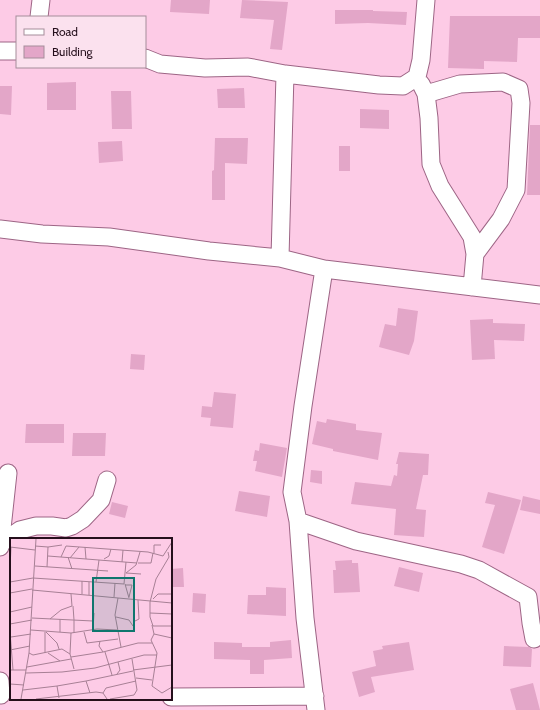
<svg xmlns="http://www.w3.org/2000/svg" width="540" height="710" font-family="Cabin,sans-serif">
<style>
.building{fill:#e3a6c8}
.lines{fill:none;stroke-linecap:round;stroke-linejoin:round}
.minor-casing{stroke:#9d6585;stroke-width:19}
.minor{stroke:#fff;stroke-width:17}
.inset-road{fill:none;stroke:#a78095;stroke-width:1}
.view{fill:#0f766e;fill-opacity:0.15;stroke:#0f766e;stroke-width:2}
.inset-edge{fill:none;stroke:#250f1c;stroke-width:2}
</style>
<rect width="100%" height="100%" fill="#fdcbe6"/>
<path class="building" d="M171 0H210L209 14 170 12Z
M242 0 288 2 282 50 270 49 274 20 240 18Z
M335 10H373V11L407 12 406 25 368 23 335 24Z
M450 16H540V38H518L517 62 484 61V69L448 68Z
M76 82V110H47V83Z
M0 86H12L11 115 0 114Z
M244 88 245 108H218L217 89Z
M111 91H131L132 129H112Z
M360 109 389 110V129L360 128Z
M530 125H540V195H527Z
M215 138H248L247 164 225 163V200H212V171L214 170Z
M122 141 123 161 99 163 98 142Z
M339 146H350V171H339Z
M398 308 418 311 414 341 409 355 379 347 385 324 396 326Z
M493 319V323L525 324 524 341 494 340 495 359 472 360 470 320Z
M131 354 145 355 144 370 130 369Z
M214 392 236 394 233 428 210 426 211 418 201 417 202 406 212 407Z
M327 419 356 424V430L382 433 378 460 333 451V449L312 444 317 421 326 423Z
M26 424H64V443H25Z
M73 433H106L105 456H72Z
M260 443 287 448 282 477 255 471 257 461H253L255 450 259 451Z
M399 452 429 454 428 475H423L416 509 426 510 424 537 394 535 396 509 351 504 355 482 391 486 394 475 397 476 398 464H396Z
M311 470 322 471V484L310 482Z
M239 491 270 496 267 517 235 511Z
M488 492 521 500 504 554 482 547 495 505 485 503Z
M523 496 540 500V514L520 510Z
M112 502 128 506 125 518 109 514Z
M352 560V563H358L360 592 334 593 333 570H336L335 561Z
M399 567 423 573 419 592 394 586Z
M183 568 184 587H171V569Z
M266 587 286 588V616L247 614 248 595H266Z
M193 593 206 594 205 613 192 612Z
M291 640 292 658 264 660V674H250V660L214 659V642L242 643V647H270V642Z
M409 642 414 670 371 677 375 692 359 697 352 672 376 666 373 651 383 649 382 646Z
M504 646 529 647 532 649 531 667 503 666Z
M533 683 540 710H516L510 689Z"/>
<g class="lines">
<defs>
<path id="minor" d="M39 17 41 0
M0 51H17
M145 58 160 64 205 68 248 67 285 74 379 85 403 86 417 77 421 60 426 0
M421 84 426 94 429 118 431 164 440 186 472 237 475 254 472 287
M426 94 460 84 503 82 519 89 521 103 516 190 501 219 475 254
M0 229 42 234 109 237 209 251 280 258 324 269 540 295
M280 258 285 74
M298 521 356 541 461 564 479 570 528 597 531 623 534 639
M0 544 20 530 36 526H52L66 528 72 526 83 519 101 500 107 480
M0 547 8 473
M0 681 1 695
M171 697 315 696
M316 710 305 618 298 521 292 492 303 406 324 269"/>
</defs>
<use href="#minor" class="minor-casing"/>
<use href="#minor" class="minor"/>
</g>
<g transform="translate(10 538)">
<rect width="162" height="162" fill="#fdcbe6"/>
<path class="inset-road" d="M25 8 38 9 37 29M0 9 25 12M38 9 52 7M75 9 76 21M158 14 159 19 146 41 140 64V79L143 88H162M144 15V7H151M38 18 127 25M51 19 56 8 138 14 153 18 162 4M58 19 62 31M60 20 69 9M94 21 99 18 101 11M112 24 113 12M128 25H141L143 15M25 28 98 33M0 30 1 9M116 35 126 27 130 14M116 35 131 36M0 44 23 40 114 46 116 24M86 44 89 22M115 46 119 60M115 47H122L119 59M22 52 162 65M0 55 22 51M72 56V43M79 57V44M104 59 105 45M108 60 105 77 111 109M143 61 148 56H162M63 68 64 82M0 74 22 69M140 75 162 76M106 79 119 82 123 88M22 80 83 83M40 81 51 72 62 68 61 56M64 82V95M123 84 129 81 128 62M0 86 22 82M142 87 144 96 141 102 147 115 142 148 152 155 162 149M21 92 61 95 87 91 107 92M83 92 84 75M0 94 3 132M36 94 47 105 49 111M50 94V81M74 94 77 105 108 101M61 95 60 116 64 131M144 96 162 100M1 99 21 96M90 103 89 108 93 114 128 105H142M0 112 20 108M95 114 102 137M19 115 23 117 52 111 60 116M35 115V94M38 115 50 123M61 119 93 114M17 129 61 121M0 132H16M123 132 162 127M16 135 52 134 85 130 134 117H147M107 136 110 132 108 124M126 140 142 142M76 143 123 133M0 146 14 147M47 148 76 143 80 155M13 152 47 148 49 160M93 155 96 150 126 143M11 161 19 115 26 1M26 161 86 154 93 155 97 161M100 161 124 157 127 152 122 121"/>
<path class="view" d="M83 40H124V93H83Z"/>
<rect width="162" height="162" class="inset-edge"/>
</g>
<rect x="16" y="16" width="130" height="52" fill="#fbe1ee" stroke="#a58d9a"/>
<rect x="24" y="29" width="20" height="6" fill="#ffffff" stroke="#a58d9a"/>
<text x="52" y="36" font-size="12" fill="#250f1c">Road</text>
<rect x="24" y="46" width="20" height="12" fill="#e3a6c8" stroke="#a58d9a"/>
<text x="52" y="56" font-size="12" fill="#250f1c">Building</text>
</svg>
